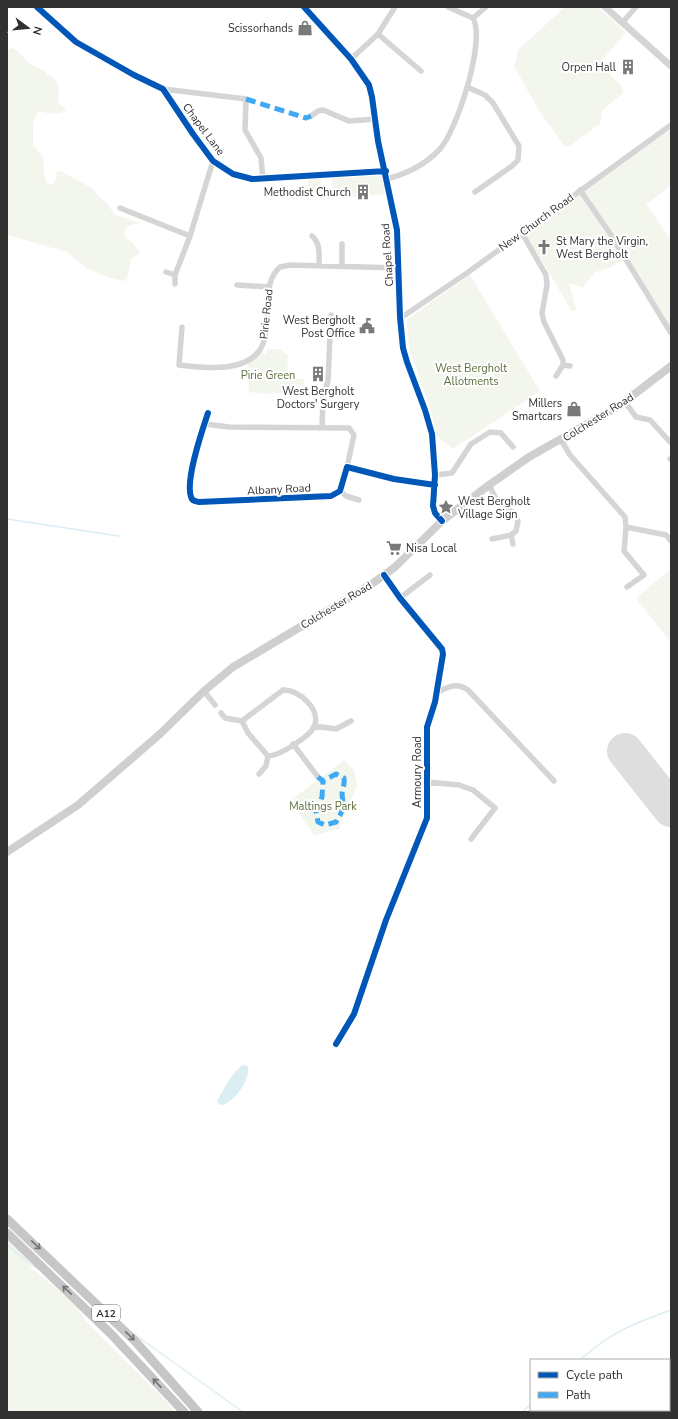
<svg xmlns="http://www.w3.org/2000/svg" width="678" height="1419" font-family="'Nunito Sans',sans-serif">
<style>
.green{fill:#f3f6ed}
.water{fill:#daeef3}
.lines{fill:none;stroke-linecap:round;stroke-linejoin:round}
.stream{stroke:#daeef3;stroke-width:1.5}
.runway{stroke:#dedede;stroke-width:36}
.minor{stroke:#d5d5d5;stroke-width:5.5}
.tertiary{stroke:#d5d5d5;stroke-width:7}
.secondary{stroke:#cfcfcf;stroke-width:8}
.trunk{stroke:#c6c6c6;stroke-width:9}
.quiet{stroke:#3fa9f5;stroke-width:5;stroke-dasharray:10 5;stroke-linecap:butt}
.cycleway-casing{stroke:#fff;stroke-width:8}
.cycleway{stroke:#0057b8;stroke-width:6}
.oneway{stroke:#747474}
.labels{text-anchor:middle;stroke-width:4;stroke-linejoin:round;paint-order:stroke}
.shield{fill:#fff;stroke:#6f6f6f;stroke-width:1}
.shield-label{font-size:10px;font-weight:bold;fill:#313131}
.poi-label{font-size:11px;fill:#313131;stroke:#fff;text-anchor:end}
.street-label{font-size:11px;fill:#313131;stroke:#fff}
.park-label{font-size:11px;fill:#5c6f3b;stroke:#fff}
</style>
<rect width="100%" height="100%" fill="#fff"/>
<path class="green" d="M565 7H598L626 33 602 60 611 68 610 70 612 73 610 75 622 86 623 93 602 111 600 124 571 145 565 147 538 109 514 66 519 49Z
M12 48C20 51 21 56 27 61 32 66 38 68 45 71 47 75 48 75 52 77 61 83 59 94 58 103L66 109 64 112 52 114 38 111 33 122V147L36 148 44 159C43 166 43 179 49 185L53 184 56 180 57 171H61L93 189 97 195 107 203 114 214 139 223 128 226 124 232 126 239 132 242 140 253 131 259 127 279 124 281 110 278 86 268 67 252 7 235V50Z
M671 128V186L646 204 671 240V331L583 191Z
M383 172 385 194 332 198V177Z
M308 178H321V192H308Z
M580 193 618 249 622 260 610 268 595 272 583 287 569 283 576 310 572 311 525 233Z
M470 275 540 391 453 449 437 436 430 408 410 351 406 320Z
M268 349H280L288 356 287 378 304 379 303 391 265 394 249 392 247 364 261 353 266 355Z
M671 569V643L636 598Z
M344 760 354 770 357 785 339 829 314 835 290 801Z
M7 1233 21 1246 31 1268 48 1281 76 1307 86 1321 169 1404 174 1412H7Z"/>
<path class="water" d="M243 1065 248 1066C251 1078 234 1105 220 1105L217 1101C225 1088 231 1073 243 1065Z"/>
<g class="lines">
<path class="stream" d="M7 519 119 536
M7 1245 36 1268
M134 1334 243 1412
M580 1360C611 1332 633 1324 671 1310
M522 1412 531 1404"/>
<path class="runway" d="M625 751 671 809"/>
<path class="minor" d="M37 7 76 42 134 75 163 89 193 134 213 161 233 174 252 179 386 171
M473 18 486 7
M622 23 636 7
M378 34 421 71
M351 59 378 34 395 7
M467 87 485 95 493 103 519 146 518 160 512 166 475 192
M163 89 246 99 245 130 261 158 263 179
M311 116 318 111 323 110 349 121 376 119
M387 179C408 173 425 165 440 149 457 130 486 41 473 18L448 7
M580 190 611 235 671 333
M120 208 190 236
M522 233 546 275 547 285 542 313 544 322 563 360V365L556 376
M312 236C321 244 319 255 319 266
M342 266V244
M166 272 175 275
M175 284V275L190 236 213 161
M237 285 269 287
M400 317 405 315 467 273 671 125
M182 327 179 365C205 368 251 374 263 344 268 331 267 314 268 301 269 288 269 277 280 267L290 265 399 268
M563 365 570 366
M625 402 636 417 650 420 671 443
M208 413C202 431 185 480 191 497 192 501 195 501 199 502L331 496 340 491 347 467 394 479 435 485
M205 424 229 427 349 428 354 435 347 467
M322 428 323 396 328 381 331 315
M561 440 570 455 625 517 626 527 624 551 644 575 627 587
M670 459 671 458
M435 475 452 473 471 444 490 432 501 433 513 447
M489 485 499 505 514 513 518 521 516 531 511 535 492 539
M340 491 346 496 359 500
M626 527 666 535 671 541
M511 535 513 544
M400 598 430 575
M204 691 215 705
M436 693C448 687 456 682 468 690L554 781
M221 713 225 718 242 721 248 733 268 756C279 756 309 737 314 727 322 710 299 689 283 690L242 721
M314 726 336 729 351 721
M293 744 318 777
M259 774 266 766 268 756
M427 782 459 785 473 790 495 808 471 839
M336 1044 354 1014 386 920 427 818V727L435 702 443 654 442 649 400 598 384 575"/>
<path class="tertiary" d="M304 7 351 59 369 85 372 97 378 141 397 230 400 317 403 348 407 362 425 410 432 434 435 475 433 506 435 513 442 521
M605 7 671 66"/>
<path class="secondary" d="M7 852 78 805 160 734 204 691 233 667 369 586 395 567 442 521 489 485 529 457 619 406 671 366"/>
<path class="trunk" d="M7 1219 135 1341 198 1412
M7 1233 111 1334 184 1412"/>
<path class="quiet" d="M246 99 306 118 311 116
M318 777 323 781 322 797 316 812 318 822 325 825 336 822C344 808 344 810 342 794 342 789 345 785 344 778L336 774 323 781"/>
<defs>
<path id="cycleway" d="M37 7 76 42 134 75 163 89 193 134 213 161 233 174 252 179 386 171
M304 7 351 59 369 85 372 97 378 141 397 230 400 317 403 348 407 362 425 410 432 434 435 475 433 506 435 513 442 521
M208 413C202 431 185 480 191 497 192 501 195 501 199 502L331 496 340 491 347 467 394 479 435 485
M336 1044 354 1014 386 920 427 818V727L435 702 443 654 442 649 400 598 384 575"/>
</defs>
<use href="#cycleway" class="cycleway-casing"/>
<use href="#cycleway" class="cycleway"/>
</g>
<defs><path id="oneway-shaft" d="M-6 0H5M1.5-3L5.5 0L1.5 3" fill="none" stroke-width="1.6" stroke-linecap="round" stroke-linejoin="round"/></defs>
<g class="oneway">
<use href="#oneway-shaft" transform="translate(36 1245) rotate(44)"/>
<use href="#oneway-shaft" transform="translate(67 1290) rotate(-136)"/>
<use href="#oneway-shaft" transform="translate(130 1336) rotate(44)"/>
<use href="#oneway-shaft" transform="translate(157 1383) rotate(-133)"/>
</g>
<defs>
<symbol id="shop-bare" viewBox="-9 -9 18 18"><path d="M-5-2.5h2.3a2.7 3.5 0 0 1 5.4 0H5L5.5 6h-11ZM-1.5-2.5h3a1.5 2.3 0 0 0-3 0Z" fill="#797979" stroke="#fff" stroke-width="2.5" paint-order="stroke"/></symbol>
<symbol id="building-bare" viewBox="-9 -9 18 18"><path d="M-4-6H4V6H1V3H-1V6H-4ZM-2.5-4.3h1.7v1.8h-1.7ZM.8-4.3h1.7v1.8H.8ZM-2.5-1h1.7V.8h-1.7ZM.8-1h1.7V.8H.8Z" fill="#797979" stroke="#fff" stroke-width="2.5" paint-order="stroke"/></symbol>
<symbol id="church-bare" viewBox="-9 -9 18 18"><path d="M-1.2-6h2.4v3.5h3.3v2.4h-3.3V6h-2.4V-.1h-3.3v-2.4h3.3Z" fill="#797979" stroke="#fff" stroke-width="2.5" paint-order="stroke"/></symbol>
<symbol id="civic-bare" viewBox="-9 -9 18 18"><path d="M-.6-6.5H3V-4.5H.6V-3L4-1V1h2V6H-6V1h2V-1L-.6-3ZM-1.2 2.5V6h2.4V2.5Z" fill="#797979" stroke="#fff" stroke-width="2.5" paint-order="stroke"/></symbol>
<symbol id="sight-bare" viewBox="-9 -9 18 18"><path d="M0-6L1.8-2.2L6-1.7L2.9 1.2L3.7 5.4L0 3.3L-3.7 5.4L-2.9 1.2L-6-1.7L-1.8-2.2Z" fill="#797979" stroke="#fff" stroke-width="2.5" paint-order="stroke"/></symbol>
<symbol id="supermarket-bare" viewBox="-9 -9 18 18"><path d="M-6-5.5h2.5l.6 2H6L4.5 2H-2.5L-4.4-4H-6ZM-1.5 3.2a1.3 1.3 0 1 0 .1 0ZM3 3.2a1.3 1.3 0 1 0 .1 0Z" fill="#797979" stroke="#fff" stroke-width="2.5" paint-order="stroke"/></symbol>
</defs>
<g fill-rule="evenodd">
<use href="#shop-bare" x="294" y="17" width="22" height="22"/>
<use href="#building-bare" x="617" y="56" width="22" height="22"/>
<use href="#building-bare" x="352" y="181" width="22" height="22"/>
<use href="#church-bare" x="533" y="236" width="22" height="22"/>
<use href="#civic-bare" x="356" y="315" width="22" height="22"/>
<use href="#building-bare" x="307" y="363" width="22" height="22"/>
<use href="#shop-bare" x="563" y="398" width="22" height="22"/>
<use href="#sight-bare" x="435" y="496" width="22" height="22"/>
<use href="#supermarket-bare" x="383" y="537" width="22" height="22"/>
</g>
<g class="labels">
<rect class="shield" x="92" y="1305" width="28" height="16" rx="3"/>
<g class="shield-label">
<text x="106" y="1317">A12</text>
</g>
<g class="poi-label">
<text x="293" y="32">Scissorhands</text>
<text x="616" y="71">Orpen Hall</text>
<text x="351" y="196">Methodist Church</text>
<text x="556" y="245" text-anchor="start">St Mary the Virgin,<tspan x="556" dy="13">West Bergholt</tspan></text>
<text x="355" y="324">West Bergholt<tspan x="355" dy="13">Post Office</tspan></text>
<text x="318" y="395" text-anchor="middle">West Bergholt<tspan x="318" dy="13">Doctors' Surgery</tspan></text>
<text x="562" y="407">Millers<tspan x="562" dy="13">Smartcars</tspan></text>
<text x="458" y="505" text-anchor="start">West Bergholt<tspan x="458" dy="13">Village Sign</tspan></text>
<text x="406" y="552" text-anchor="start">Nisa Local</text>
</g>
<g class="street-label">
<text transform="translate(204 129) rotate(53)" y="4">Chapel Lane</text>
<text transform="translate(536 222) rotate(-36)" y="4">New Church Road</text>
<text transform="translate(387 255) rotate(-94)" y="4">Chapel Road</text>
<text transform="translate(266 314) rotate(-84)" y="4">Pirie Road</text>
<text transform="translate(598 417) rotate(-32)" y="4">Colchester Road</text>
<text transform="translate(279 489) rotate(-3)" y="4">Albany Road</text>
<text transform="translate(336 605) rotate(-31)" y="4">Colchester Road</text>
<text transform="translate(417 772) rotate(-90)" y="4">Armoury Road</text>
</g>
<g class="park-label">
<text x="471" y="372">West Bergholt<tspan x="471" dy="13">Allotments</tspan></text>
<text x="268" y="379">Pirie Green</text>
<text x="323" y="810">Maltings Park</text>
</g>
</g>
<rect width="678" height="1419" fill="none" stroke="#313131" stroke-width="16"/>
<rect x="530" y="1359" width="140" height="52" fill="#ffffff" stroke="#adadad"/>
<rect x="538" y="1372" width="20" height="6" fill="#0057b8" stroke="#adadad"/>
<text x="566" y="1379" font-size="12" fill="#313131">Cycle path</text>
<rect x="538" y="1392" width="20" height="6" fill="#3fa9f5" stroke="#adadad"/>
<text x="566" y="1399" font-size="12" fill="#313131">Path</text>
<g transform="translate(28 28) rotate(106)" stroke="#ffffff" stroke-width="3" paint-order="stroke">
<path d="M0-3L7 15L0 10L-7 15Z" fill="#313131"/>
<text y="-6" font-size="11" font-weight="bold" text-anchor="middle" fill="#313131">N</text>
</g>
</svg>
